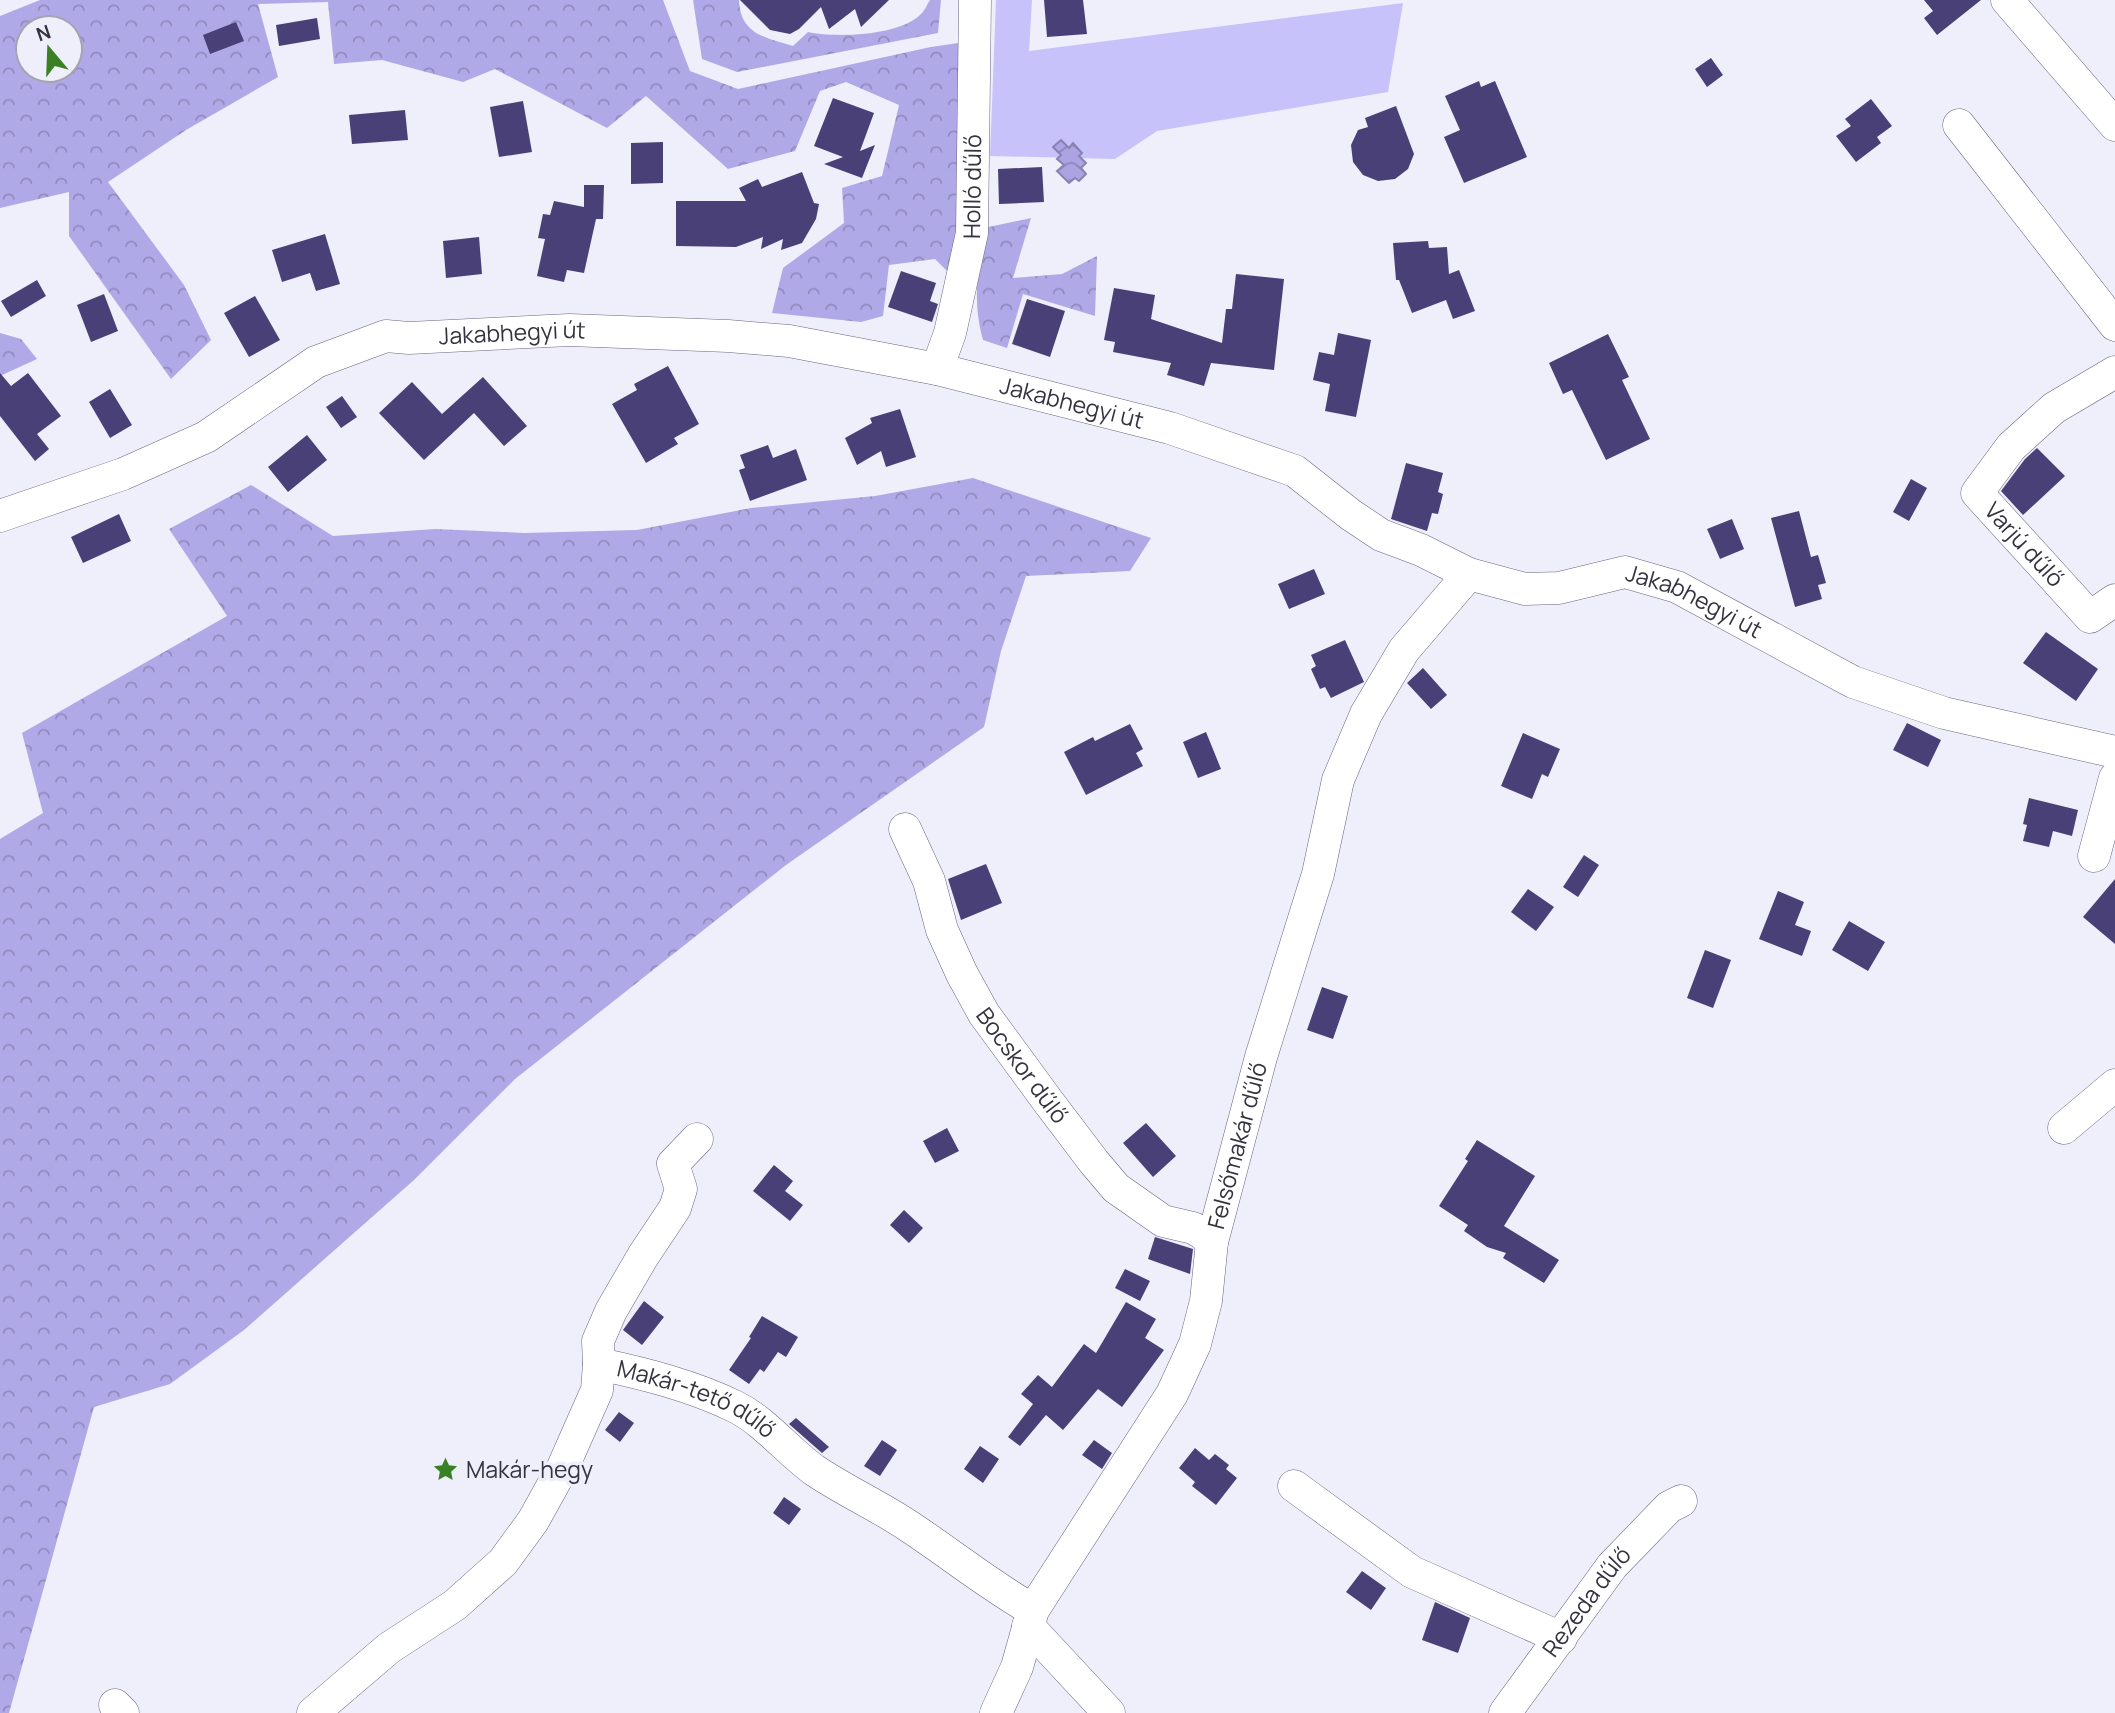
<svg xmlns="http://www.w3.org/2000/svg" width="2115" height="1713" font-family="Manrope,sans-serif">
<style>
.green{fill:#c8c2fa}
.forest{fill:url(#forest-crowns);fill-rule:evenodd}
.water{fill:url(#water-waves);stroke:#8881b1;stroke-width:2}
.building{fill:#494077}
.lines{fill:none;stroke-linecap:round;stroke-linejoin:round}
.minor-casing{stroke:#696681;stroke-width:33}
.minor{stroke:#fff;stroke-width:32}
.labels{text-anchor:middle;stroke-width:7;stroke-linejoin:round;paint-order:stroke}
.street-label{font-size:23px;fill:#35333f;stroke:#efeefb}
.poi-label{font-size:23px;fill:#35333f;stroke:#efeefb;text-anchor:start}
</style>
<defs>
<pattern id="forest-crowns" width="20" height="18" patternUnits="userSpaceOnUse" patternTransform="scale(1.75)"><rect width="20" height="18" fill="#b0a9e8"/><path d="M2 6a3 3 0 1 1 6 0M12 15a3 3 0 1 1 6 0" fill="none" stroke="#908abd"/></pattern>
<pattern id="water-waves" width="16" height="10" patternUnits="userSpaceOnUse" patternTransform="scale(1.75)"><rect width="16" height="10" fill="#aba3e2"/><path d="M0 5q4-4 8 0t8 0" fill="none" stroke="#8c85b9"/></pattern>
</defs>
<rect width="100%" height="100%" fill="#efeefb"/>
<path class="green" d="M996 0H1032L1029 51 1403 3 1388 92 1157 131 1115 159 990 156Z"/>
<path class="forest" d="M40 0H663L690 71 738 89 931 47 965 42 957 281 935 259 889 265 883 316 861 322 772 313 783 268 844 223 842 188 882 176 899 105 846 82 820 91 795 151 728 169 646 96 607 128 495 69 463 82 382 60 334 64 328 2 258 4 278 77 186 130 108 182 184 285 211 340 171 379 69 236V192L0 208V16ZM28 28H70V70H28Z
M693 0H739C740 34 766 38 793 46L808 32C836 38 900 36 921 14 925 11 927 4 930 0H941L938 33 737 72 702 59Z
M1031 218 1013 278 1062 274 1097 256 1095 316 1023 294 1007 348 983 340C972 301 978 268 984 228Z
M0 333 21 339 37 359 0 376Z
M973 478 1151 538 1130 571 1026 576 1001 651 984 727 786 865 515 1079 414 1180 244 1330 170 1384 94 1407 9 1713H0V839L43 813 22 733 227 616 169 529 251 485 333 536 435 529 525 533 637 530 751 508 875 496Z"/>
<path class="water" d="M1061 140 1069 148 1073 143 1082 153 1079 156 1086 163 1081 168 1086 174 1079 181 1075 178 1069 183 1057 171 1064 165 1057 159 1061 155 1053 147Z"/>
<path class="building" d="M740 0H889L861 27 855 9 829 29 821 7 799 29 790 34 770 30Z
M1044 0H1083L1087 34 1047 37Z
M1924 0H1981L1937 35 1924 18 1933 11Z
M317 18 320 39 279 46 276 25Z
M236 22 244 41 210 54 203 35Z
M1711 58 1723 75 1707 87 1695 69Z
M1479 81 1481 87 1495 81 1527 157 1464 183 1444 137 1460 130 1445 96Z
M833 98 874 113 860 151 875 145 862 178 824 164 843 157 814 146Z
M1871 99 1892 126 1877 137 1881 143 1856 162 1836 136 1851 126 1845 119Z
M523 101 532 152 499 157 490 107Z
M1396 106 1414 154 1408 169 1395 179 1378 181 1363 175 1353 162 1351 145 1358 130 1368 127 1365 118Z
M405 110 408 140 352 144 349 115Z
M663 142V183L631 184V143Z
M1042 167 1044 202 999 204 998 169Z
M802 172 814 203 819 204 816 219 802 243 781 250 783 239 761 249 763 237 736 247 676 246V201H746L739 188 758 179 762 187Z
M584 185H604L603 219H596L584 273 567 270 564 282 537 276 545 239 538 238 543 214 550 215 554 201 584 207Z
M325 234 340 284 316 291 310 273 282 282 272 250Z
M479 237 482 274 446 278 443 241Z
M1428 241 1429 248 1447 247 1449 274 1459 270 1475 311 1453 319 1446 300 1412 313 1399 280H1396L1393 243Z
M901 271 936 283 930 301 938 304 932 322 888 307Z
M1236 274 1284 279 1274 370 1211 363 1204 386 1167 375 1171 363 1113 352 1115 342 1104 340 1114 288 1155 295 1151 319 1222 343 1226 309H1232Z
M37 280 46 296 11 317 1 301Z
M104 294 118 331 91 342 77 305Z
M255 296 280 340 249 357 224 313Z
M1027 299 1065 311 1050 357 1012 344Z
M1338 333 1371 340 1356 417 1325 411 1330 384 1313 380 1319 352 1334 355Z
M1608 334 1629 377 1622 380 1650 439 1606 460 1572 390 1563 394 1549 363Z
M668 366 699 424 674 438 678 444 646 463 612 404 637 390 634 384Z
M0 373 11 386 28 373 61 416 37 434 49 449 35 461 0 416Z
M483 377 527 426 504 446 474 413 424 460 379 413 412 382 442 414Z
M110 389 132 425 110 438 89 402Z
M342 396 357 417 341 428 326 407Z
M900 409 916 457 886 467 881 451 857 465 845 438 872 423 870 418Z
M307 435 327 460 288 492 268 467Z
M768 445 773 458 796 449 807 480 750 501 739 470 745 468 740 455Z
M2037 448 2065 476 2023 515 2001 491 2025 459Z
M1406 463 1443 473 1438 492 1443 494 1438 514 1432 513 1427 531 1391 519Z
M1911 479 1927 488 1909 521 1893 512Z
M1799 511 1811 557 1818 555 1826 583 1818 585 1822 599 1795 607 1771 518Z
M119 514 131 541 83 563 71 537Z
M1732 519 1744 549 1720 559 1707 529Z
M1314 569 1325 594 1289 609 1278 584Z
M2046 632 2098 669 2076 701 2023 663Z
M1345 640 1364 682 1331 698 1325 687 1320 689 1311 669 1316 666 1311 655Z
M1423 668 1447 695 1431 709 1407 683Z
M1907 723 1941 740 1928 767 1893 750Z
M1130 724 1143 749 1136 753 1143 766 1086 795 1064 752 1093 737 1095 741Z
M1206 732 1221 769 1198 778 1183 742Z
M1523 733 1560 749 1548 777 1542 774 1532 799 1501 786Z
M2029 798 2078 810 2072 836 2053 831 2049 847 2023 841 2027 825 2023 824Z
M1584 855 1599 865 1578 897 1563 887Z
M986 864 1002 903 961 920 948 879Z
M2115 879V944L2083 917Z
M1528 889 1554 907 1536 931 1511 912Z
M1778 891 1804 902 1795 925 1811 931 1802 956 1759 939Z
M1849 921 1885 942 1868 971 1832 950Z
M1705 950 1731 960 1713 1008 1687 998Z
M1322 987 1348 996 1333 1039 1307 1030Z
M1146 1123 1176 1156 1153 1177 1123 1143Z
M947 1128 959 1151 935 1163 923 1141Z
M1477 1140 1535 1176 1504 1226 1559 1260 1544 1283 1503 1258 1506 1253 1487 1247 1464 1231 1468 1225 1439 1206 1468 1161 1465 1159Z
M774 1165 793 1181 785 1191 803 1205 790 1221 753 1191Z
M904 1210 923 1228 909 1243 890 1225Z
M1155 1237 1193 1249 1190 1274 1148 1259Z
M1125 1269 1150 1281 1140 1301 1115 1288Z
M644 1301 664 1317 642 1345 623 1330Z
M1126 1302 1156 1319 1145 1338 1164 1350 1122 1407 1098 1389 1063 1430 1046 1415 1020 1446 1008 1437 1033 1404 1021 1394 1038 1375 1052 1387 1084 1344 1096 1353Z
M762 1316 798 1337 786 1357 778 1352 764 1372 760 1369 749 1384 729 1370 751 1338 749 1337Z
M619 1412 634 1423 620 1442 605 1430Z
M796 1418 829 1447 822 1453 789 1424Z
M882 1440 897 1450 880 1476 864 1466Z
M1094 1440 1112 1453 1102 1469 1082 1455Z
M980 1446 999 1459 983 1483 964 1469Z
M1195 1448 1209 1460 1215 1454 1229 1465 1226 1469 1237 1478 1216 1505 1192 1486 1195 1482 1179 1468Z
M784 1497 801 1509 789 1525 773 1513Z
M1362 1571 1386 1588 1371 1610 1346 1592Z
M1435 1602 1470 1618 1458 1653 1422 1640Z"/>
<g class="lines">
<defs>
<g id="minor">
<path d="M2007 0 2115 125"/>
<path d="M1959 125 2115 325"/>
<path id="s1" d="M937 369 950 333 972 233 975 0"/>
<path id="s2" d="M2115 372 2054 408 2011 447 1977 493 2090 617 2115 600"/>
<path id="s3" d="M0 516 123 474 206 437 316 362 386 336 409 338 569 330 728 336 789 341 937 369 1170 428 1295 471 1351 515 1381 535 1421 550 1469 574 1525 589 1559 588 1625 572 1677 587 1853 682 1944 713 2115 752"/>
<path id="s4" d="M905 829 929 881 942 930 962 974 984 1014 1047 1100 1094 1162 1116 1188 1163 1221 1193 1228 1202 1233 1212 1242"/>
<path d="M2094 856 2115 778"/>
<path d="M2064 1128 2115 1085"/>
<path d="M599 1364 598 1341 611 1311 643 1256 675 1208 681 1189 673 1164 697 1139"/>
<path d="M1294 1486 1412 1572 1561 1638"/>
<path d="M1028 1626 1109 1713"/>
<path d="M115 1705 123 1713"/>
<path id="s5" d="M313 1713 389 1648 455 1605 503 1562 533 1521 563 1467 597 1390 599 1364C646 1374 693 1386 736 1407 764 1421 788 1451 814 1470 845 1491 879 1506 910 1527 951 1554 990 1586 1033 1610"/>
<path id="s6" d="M996 1713 1017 1667 1033 1610 1172 1394 1195 1344 1206 1301 1212 1242 1261 1057 1318 874 1338 780 1366 714 1404 650 1469 574"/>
<path id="s7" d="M1505 1713 1612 1566 1669 1507 1681 1501"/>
</g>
</defs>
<use href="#minor" class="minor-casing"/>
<use href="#minor" class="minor"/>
</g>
<defs>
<symbol id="sight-bare" viewBox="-9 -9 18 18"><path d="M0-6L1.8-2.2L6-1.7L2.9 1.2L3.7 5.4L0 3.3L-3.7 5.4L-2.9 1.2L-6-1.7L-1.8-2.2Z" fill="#3a8126" stroke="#efeefb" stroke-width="2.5" paint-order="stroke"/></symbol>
</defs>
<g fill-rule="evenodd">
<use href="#sight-bare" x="428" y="1452" width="35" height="35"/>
</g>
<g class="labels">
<g class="street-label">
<text dy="8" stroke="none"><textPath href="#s1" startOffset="187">Holló dűlő</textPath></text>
<text dy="8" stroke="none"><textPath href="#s3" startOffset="555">Jakabhegyi út</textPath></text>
<text dy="8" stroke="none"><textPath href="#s3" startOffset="1122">Jakabhegyi út</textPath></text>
<text dy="8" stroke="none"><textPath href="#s2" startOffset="256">Varjú dűlő</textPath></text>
<text dy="8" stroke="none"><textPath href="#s3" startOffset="1794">Jakabhegyi út</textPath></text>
<text dy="8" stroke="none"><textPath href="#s4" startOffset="266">Bocskor dűlő</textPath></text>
<text dy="8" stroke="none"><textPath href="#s6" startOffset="625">Felsőmakár dűlő</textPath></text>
<text dy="8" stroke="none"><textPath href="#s5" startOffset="570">Makár-tető dűlő</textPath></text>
<text dy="8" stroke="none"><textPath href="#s7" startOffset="138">Rezeda dűlő</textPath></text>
</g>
<g class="poi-label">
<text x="466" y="1478">Makár-hegy</text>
</g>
</g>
<g transform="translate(49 49) rotate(341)"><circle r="33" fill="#efeefb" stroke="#a5a3b0" stroke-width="2"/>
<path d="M0-5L12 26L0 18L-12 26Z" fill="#3a8126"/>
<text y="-10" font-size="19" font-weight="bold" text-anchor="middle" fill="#35333f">N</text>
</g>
</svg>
